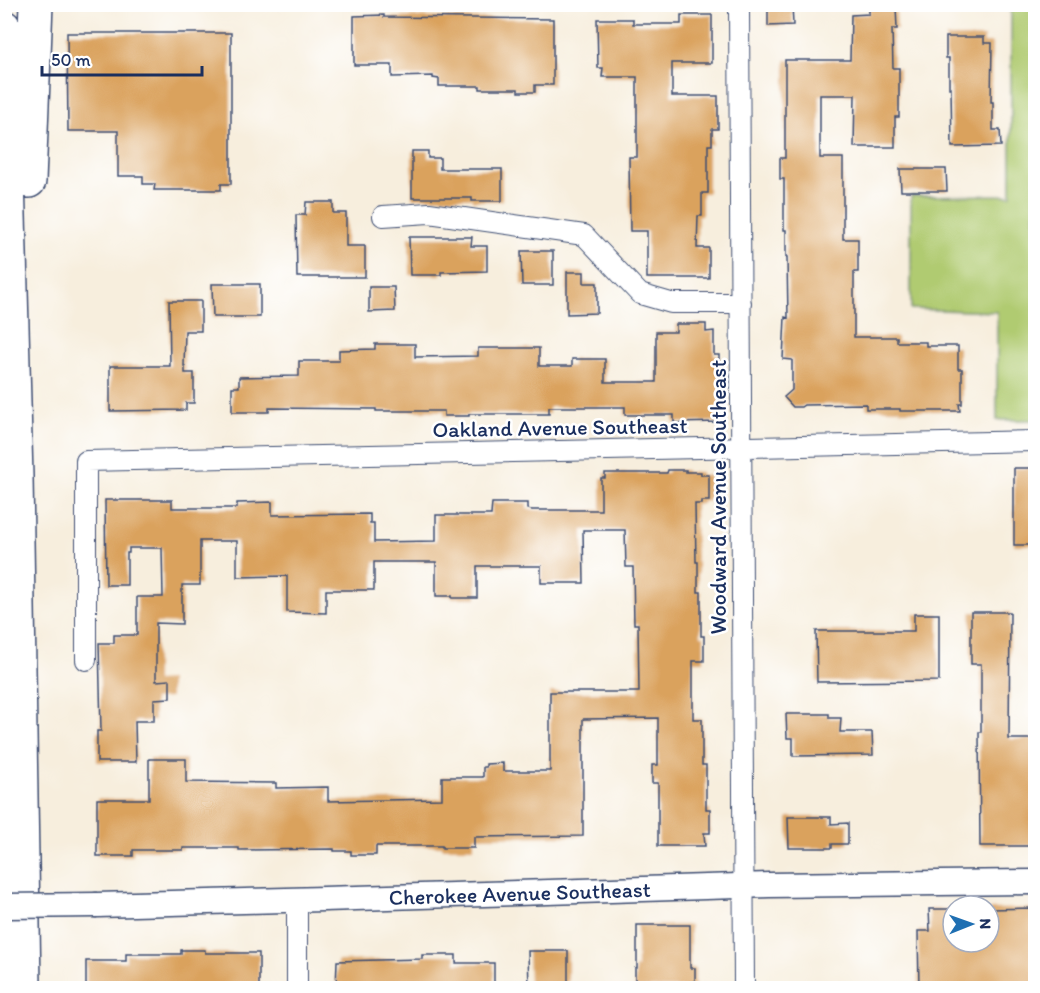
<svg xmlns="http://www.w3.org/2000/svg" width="1040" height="993" font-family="Itim,sans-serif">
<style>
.green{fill:#b0cb71;stroke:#667d68;stroke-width:1.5}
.building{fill:#daa25d}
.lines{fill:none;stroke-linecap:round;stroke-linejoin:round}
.minor-casing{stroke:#3c4c71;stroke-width:22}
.tertiary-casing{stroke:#3c4c71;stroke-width:27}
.motorway-casing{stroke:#3c4c71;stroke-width:36}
.minor{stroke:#fff;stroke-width:20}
.tertiary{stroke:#fff;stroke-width:24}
.motorway{stroke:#fff;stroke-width:33}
.tertiary-bridge-casing{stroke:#3c4c71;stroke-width:27;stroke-linecap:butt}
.tertiary-bridge{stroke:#fff;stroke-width:24}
.labels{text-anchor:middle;stroke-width:5;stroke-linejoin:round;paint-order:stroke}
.street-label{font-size:22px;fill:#1b2f5e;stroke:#fff}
</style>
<rect width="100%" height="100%" fill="#fff"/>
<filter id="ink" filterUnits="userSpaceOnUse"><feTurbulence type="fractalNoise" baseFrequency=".0167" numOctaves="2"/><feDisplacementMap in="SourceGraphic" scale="12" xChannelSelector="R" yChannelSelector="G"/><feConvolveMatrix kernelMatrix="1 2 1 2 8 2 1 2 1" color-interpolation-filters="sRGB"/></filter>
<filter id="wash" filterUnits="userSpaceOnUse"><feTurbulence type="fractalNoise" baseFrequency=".008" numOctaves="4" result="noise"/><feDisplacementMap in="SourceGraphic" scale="24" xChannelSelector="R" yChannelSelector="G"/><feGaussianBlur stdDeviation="1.35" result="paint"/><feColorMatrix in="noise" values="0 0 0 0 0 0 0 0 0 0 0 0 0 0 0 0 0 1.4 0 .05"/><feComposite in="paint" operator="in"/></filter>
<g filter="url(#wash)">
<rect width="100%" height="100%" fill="#f7eedd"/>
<path class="green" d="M1035 6V420H997V312L911 309V196L1011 195V7Z"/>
<g id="blocks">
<path class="building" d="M768 4H792L793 25 768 26Z
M869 7H896L897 29H892L893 68H899V117H895V147H854L855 95H820V158H843V239H858V272H854V337H897V342H926V346H958V369H962V404H959L960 411H900V409H866V404L804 405 801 407H793L784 397 792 390V360L783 359 785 317 788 318 787 257H786V230H784V179H780V158H785V60H850L851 15 869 14Z
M384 15V17L553 19V85H535V92H518V89H480V86H439V79L433 78V76L392 77V65H354V16Z
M681 15H712V63H672V96H718V129H712V145H708V193H702V216H698L697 248H709V278H647V231H630L629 157H637V77H602L603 68H598L597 19H633V24H681Z
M67 33H231V184H221V190H154L155 184H143V176H118V131H68Z
M946 37H984V43H992L991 102H993V130H1000L1001 146 952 147 951 88H949V58H946Z
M412 151H428V158H440V169H502V201H472V198H412Z
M900 169H946L947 191H901Z
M306 202H333V213H346V246H365V277H297L296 215H305Z
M409 237H472L471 246H487V271L441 272V275H410Z
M521 251H553V285H522Z
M567 272H584V283H597V313L567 314Z
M212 284H260V317H213Z
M369 287H394L395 311 369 312Z
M169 301H201V331H185L184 366H185V373H194V403H186V410L110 411V366H170Z
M676 324H706V332L714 331V355H719V422L674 423V415H625V407H549V414H469V416H444V411H376V409L269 408V412H232V387H239V377L299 376V361H339V350L375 349V344H415V357L478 356V348H539V366H572V359H605V382H656V332H676Z
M1014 468H1035V545H1014Z
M668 470H686V472H701V475H709V501H702V504H695L696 562H698V592H701V636H704V661H693V719H702V765H706V809H710V833H704L705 846H658V783H652V765H658V718L583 719V836L474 837V848H442V846H376V855H351V851H334V849L239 850V848H183V850H133V856H97V799H149V759H186V782L276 783V788L328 787V801L442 799V777H483V767H486V764L503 763V771H550V692H639L638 624H634L633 567H626L625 530H583L584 583H541V566H477V598H452V596H436V562H374V590H326V613L287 612V576L237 577V541H200V585H182V624L156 623V681L170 680V698L154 699V721H135L136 762H97V731H101L99 643H114V635H137V597H163L162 548H129V553H127V585H106L105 500H172V508H237V503L272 502V515L370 514V523H374V542L436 541V515H491L492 503H527V509L532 510H601V478H605V473H667Z
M971 612H1010L1009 739H1035V846H980L979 732H981V664H971Z
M914 614H939V681L817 682 816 631H914Z
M786 714H829V718H841L840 732H872L873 755 793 756V738H787Z
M788 817H831V824L848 823V844H832V848H789Z
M1035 908V988H919L918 931H930L929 909H953V942H989V909Z
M637 925H690V968H695V988H635V968H637Z
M181 950H205V953H259V988H86V961H126V954H181Z
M528 951H568V988H529Z
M422 955H456V963H494V988H336L337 961 422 959Z"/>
</g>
</g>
<g filter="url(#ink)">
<use href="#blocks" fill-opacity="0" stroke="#3c4c71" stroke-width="1.5"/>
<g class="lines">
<defs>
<path id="minor" d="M739 4 744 988
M383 216 429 213 584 235 640 294 671 303H741
M86 660V461L1036 441
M297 988V900"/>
<g id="tertiary">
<path id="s1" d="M97 905 324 899 769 885 1036 882"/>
</g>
<path id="motorway" d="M4 27 16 477 24 988
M29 181 36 4"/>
</defs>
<use href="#minor" class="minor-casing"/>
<use href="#tertiary" class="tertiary-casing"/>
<use href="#motorway" class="motorway-casing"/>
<use href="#minor" class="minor"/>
<use href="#tertiary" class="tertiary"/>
<use href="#motorway" class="motorway"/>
<defs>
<path id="tertiary-bridge" d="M4 906 97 905"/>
</defs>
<use href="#tertiary-bridge" class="tertiary-bridge-casing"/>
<use href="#tertiary-bridge" class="tertiary-bridge"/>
</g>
</g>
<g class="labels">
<g class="street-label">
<text transform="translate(560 427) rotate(-1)" y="8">Oakland Avenue Southeast</text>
<text transform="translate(718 497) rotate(-90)" y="8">Woodward Avenue Southeast</text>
<text dy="8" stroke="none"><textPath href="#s1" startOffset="423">Cherokee Avenue Southeast</textPath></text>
</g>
</g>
<rect width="1040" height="993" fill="none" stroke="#fff" stroke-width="24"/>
<g transform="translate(971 924) rotate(89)"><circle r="28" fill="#ffffff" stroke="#a4acbf" stroke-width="1.5"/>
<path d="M0-4.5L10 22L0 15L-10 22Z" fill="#1f6fb2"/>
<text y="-9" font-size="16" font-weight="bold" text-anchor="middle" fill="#1b2f5e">N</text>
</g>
<path d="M42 66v9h160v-9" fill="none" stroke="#1b2f5e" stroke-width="3"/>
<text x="51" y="66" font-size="18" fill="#1b2f5e" stroke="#ffffff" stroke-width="4.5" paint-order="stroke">50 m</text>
</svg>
